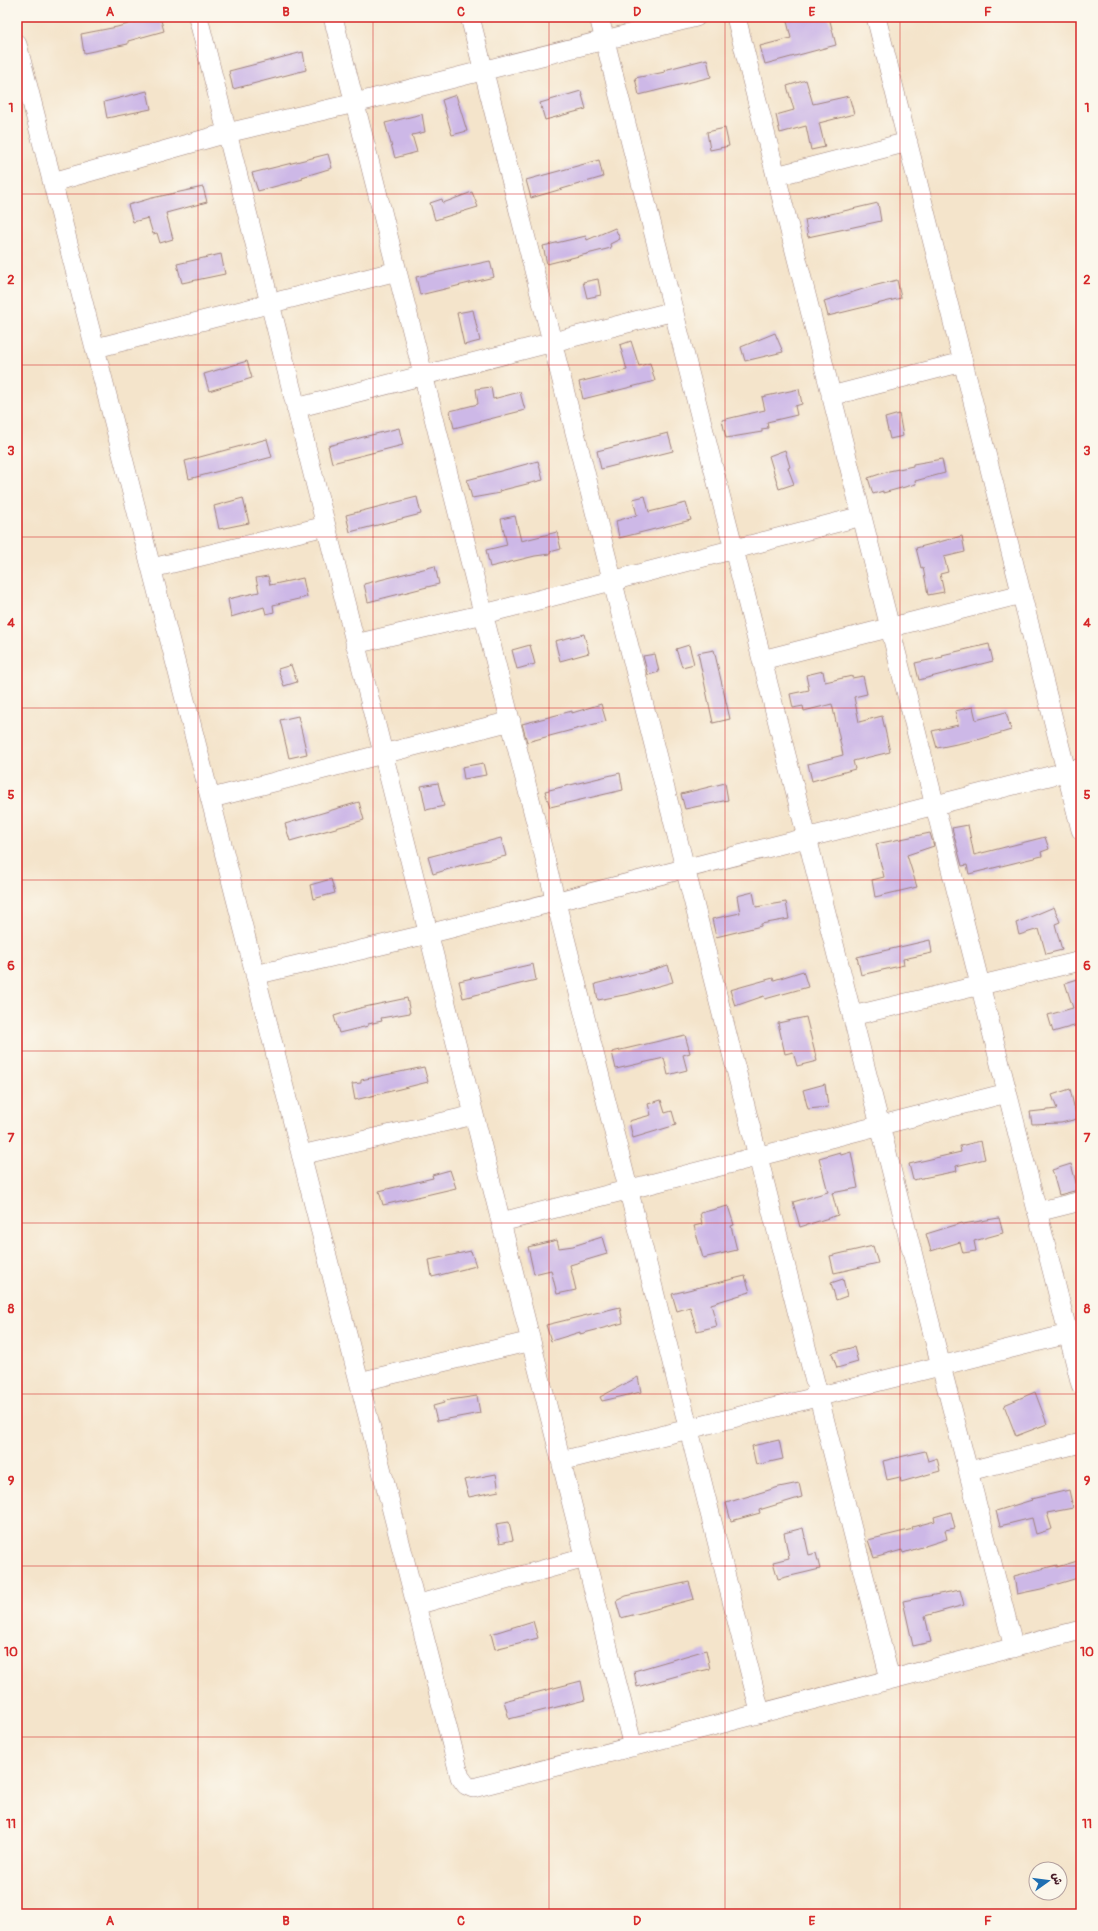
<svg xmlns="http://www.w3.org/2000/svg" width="1098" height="1931" font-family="Pangolin,'Playpen Sans Arabic',sans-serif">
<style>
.building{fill:#cdb8e7}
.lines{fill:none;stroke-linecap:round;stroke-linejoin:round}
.minor-casing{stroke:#9f827b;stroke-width:20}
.minor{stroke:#fff;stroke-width:19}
.grid{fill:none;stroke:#d62828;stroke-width:1;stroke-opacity:0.55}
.neatline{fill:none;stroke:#d62828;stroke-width:1.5}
.grid-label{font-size:13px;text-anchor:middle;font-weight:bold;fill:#d62828}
</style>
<rect width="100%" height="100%" fill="#fbf7ec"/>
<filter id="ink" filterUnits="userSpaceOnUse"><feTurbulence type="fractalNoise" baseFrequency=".025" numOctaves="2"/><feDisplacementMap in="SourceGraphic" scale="8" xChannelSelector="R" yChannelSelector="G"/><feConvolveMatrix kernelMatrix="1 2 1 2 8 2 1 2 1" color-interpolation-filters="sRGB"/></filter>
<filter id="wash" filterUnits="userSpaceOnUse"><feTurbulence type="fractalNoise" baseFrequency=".012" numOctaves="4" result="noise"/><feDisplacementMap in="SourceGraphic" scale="16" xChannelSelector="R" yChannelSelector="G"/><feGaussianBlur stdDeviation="0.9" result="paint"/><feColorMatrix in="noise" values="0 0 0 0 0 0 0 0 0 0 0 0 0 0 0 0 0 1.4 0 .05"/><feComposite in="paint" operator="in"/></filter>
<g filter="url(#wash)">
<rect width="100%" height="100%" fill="#f4e4cb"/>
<g id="blocks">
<path class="building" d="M154 17H160L164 31 128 41V44L84 53 81 34 117 27Z
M786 17H829L836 45 765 64 760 46 791 38Z
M303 52 306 70 233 89 229 71Z
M707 59 711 77 639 95 635 78 665 72 664 70Z
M806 80 813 104 849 96 854 114 819 123 825 147 811 150 806 126 780 133 776 115 794 110 787 86Z
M147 91 151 109 107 118 104 102Z
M581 91 586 109 545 120 540 103Z
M456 95 467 131 452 135 442 100Z
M422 114 425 132 412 135 417 152 395 158 385 123Z
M725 128 729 146 710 150 707 132Z
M328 154 332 168 302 177 303 179 258 191 252 173Z
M599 160 603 177 531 198 526 180Z
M203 187 207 202 166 213 173 239 160 243 157 233 153 234 148 218 133 222 128 205 152 198Z
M472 192 478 207 435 220 430 203 442 199 443 203Z
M878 203 881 221 808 237 805 220Z
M615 228 620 239 610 244 611 248 547 264 543 246 586 236 587 240Z
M221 254 225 274 182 283 177 264Z
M490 261 494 277 420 295 416 277Z
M598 279 601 295 587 298 583 282Z
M897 280 901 298 828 316 824 301 873 286Z
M473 310 480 341 464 345 457 313Z
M775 333 783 352 745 361 741 347Z
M631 341 639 366 650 363 655 381 583 399 579 382 627 370 620 345Z
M247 361 252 378 209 391 204 374Z
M491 387 493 399 520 392 525 410 454 428 450 411 478 404 476 389Z
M799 389 802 404 795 406 797 415 767 422 768 428 762 429V432L726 438 722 420 765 410 762 397Z
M899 414 903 436 890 439 885 418Z
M399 428 403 445 332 463 328 446Z
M668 433 673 451 601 469 597 451Z
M267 439 272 457 189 479 185 461Z
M785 450 790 467 788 468 794 484 779 489 769 456Z
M942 459 945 473 915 481 916 484 883 493V491L873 494 868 478 889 471 913 466V464Z
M538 461 543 480 499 491 500 493 472 498 467 480Z
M645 496 649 512 686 503 691 520 619 538 616 521 637 515 633 499Z
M417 497 421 514 350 532 346 515Z
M243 498 249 523 219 529 214 506Z
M515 516 521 541 557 532 561 549 550 552V554L535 556 490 567 486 550 507 545 501 519Z
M962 536 965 552 944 557 948 572 940 574 944 592 928 595 923 567 921 568 916 548Z
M435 566 439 584 368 602 364 584Z
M268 576 270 585 303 578 307 597 273 605 274 612 266 614 264 607 231 617 228 599 259 592 256 578Z
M584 634 589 653 560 661 555 641Z
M989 644 993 661 919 680 915 663 943 657 942 655Z
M530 645 535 664 517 669 512 650Z
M689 645 694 664 682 667 676 649Z
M714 650 730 719 713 723 698 653Z
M655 654 659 672 648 675 643 656Z
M291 665 297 682 284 686 278 669Z
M823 671 825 682 852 676V678L863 676 867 694 854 697 859 722 882 716 890 752 853 761 855 769 812 781 808 764 843 755 832 704 804 711 803 706 793 708 790 694 809 690 806 675Z
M601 704 606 721 527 742 522 724 572 711V713Z
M973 707 976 720 1006 712 1011 730 981 739 937 748 932 731 958 725 955 711Z
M298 716 307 754 289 758 280 720Z
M483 763 486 775 464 779 462 767Z
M620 773 623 790 550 807 545 791Z
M438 783 444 806 426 810 421 786Z
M725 783 728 800 685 809 681 794Z
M359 802 364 820 290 841 285 824Z
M968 825 974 855 1045 837 1049 849 1041 852 1042 856 969 874 967 865 962 866 952 828Z
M930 833 934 846 907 855 917 887 875 897 872 880 884 877 876 844Z
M501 838 506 856 462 866V865L433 874 428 857Z
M331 879 335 893 313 899 310 885Z
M753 892 756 907 786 902 789 919 761 924V926L716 937 712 919 740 913 737 896Z
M1054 907 1060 922 1055 924 1062 950 1046 954 1039 929 1019 935 1016 923Z
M930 940 932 953 903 959 904 965 861 975 857 957Z
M533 964 536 980 463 998 459 981Z
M668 965 673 982 629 994 598 1000 595 984 638 973 639 974Z
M803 971 808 987 765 999 764 996 735 1006 730 990 773 978 774 980Z
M1081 978V1024L1053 1032 1048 1015 1073 1008 1065 983Z
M407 998 410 1013 381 1018 382 1021 368 1024V1026L339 1033 334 1016 360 1008Z
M806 1017 817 1061 797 1066 793 1052 785 1054 778 1023Z
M685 1035 690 1053 683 1055 687 1070 668 1075 664 1058 616 1069 612 1052Z
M424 1067 428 1082 355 1100 352 1084 361 1083V1080Z
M825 1084 828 1107 808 1109 803 1090Z
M1070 1089 1077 1119 1061 1123 1032 1124 1030 1112 1057 1109 1052 1095Z
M661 1100 665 1113 672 1111 676 1125 633 1138 629 1121 651 1115 648 1104Z
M981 1141 985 1159 956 1166 957 1171 913 1180 909 1164 961 1152 960 1146Z
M840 1152 841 1155 851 1152 858 1188 832 1193 838 1215 800 1227 793 1202 828 1192 819 1158Z
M1071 1164 1078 1190 1059 1195 1052 1170Z
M450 1170 456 1188 383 1205 379 1191 433 1178 432 1175Z
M728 1206 734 1225 731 1226 737 1250 703 1258 694 1226 702 1224 700 1213Z
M999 1218 1003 1233 974 1241 976 1251 963 1253 960 1242 931 1251 926 1234 962 1223 963 1224Z
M602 1237 607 1254 570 1265 576 1290 557 1294 551 1270 534 1274 528 1247 557 1240 559 1248 573 1246Z
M873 1246 878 1263 834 1273 830 1256Z
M471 1251 476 1266 432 1277 429 1260Z
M745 1276 750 1292 711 1304 717 1326 697 1331 690 1307 677 1311 672 1294Z
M843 1279 847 1296 836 1300 831 1283Z
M620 1307 623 1323 580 1334V1332L551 1341 546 1325Z
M854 1347 858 1362 837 1368 832 1353Z
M638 1377 641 1392 602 1401 600 1397Z
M1035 1392 1047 1424 1016 1436 1004 1405Z
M477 1396 480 1413 437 1421 433 1406 444 1403 443 1401Z
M779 1440 783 1459 756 1465 752 1446Z
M925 1451 928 1461 937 1458 940 1471 901 1482 900 1477 887 1480 883 1461Z
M496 1474 499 1491 469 1497 464 1480Z
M799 1483 802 1497 759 1510 760 1513 731 1521 726 1503 779 1487Z
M1069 1490 1073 1508 1047 1513 1052 1529 1036 1534 1032 1518 1000 1526 996 1511 1032 1500 1031 1499Z
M951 1512 955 1528 945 1530 947 1539 903 1553 902 1550 874 1558 868 1540 913 1529 912 1527 935 1521 934 1517Z
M509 1522 513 1540 500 1543 496 1524Z
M803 1528 809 1555 816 1553 820 1569 778 1579 773 1562 789 1558 784 1533Z
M1081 1560V1577L1041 1589 1017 1594 1014 1576 1057 1565V1567Z
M689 1582 694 1599 621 1618 616 1601 626 1596Z
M960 1590 964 1605 925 1616 931 1642 913 1646 903 1601Z
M533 1621 538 1638 495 1649 491 1634Z
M706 1650 710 1669 692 1673 691 1672 637 1687 634 1671Z
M581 1681 585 1700 509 1719 504 1701Z"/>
</g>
</g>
<g filter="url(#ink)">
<use href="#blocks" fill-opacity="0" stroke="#9f827b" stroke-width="1"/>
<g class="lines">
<defs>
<path id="minor" d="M198 17 633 1747
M333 17 760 1712
M470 17 890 1679
M599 17 941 1366 1014 1648
M736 17 1081 1385
M876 17 1081 830
M17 44C166 621 312 1200 460 1777L466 1785 473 1788 1081 1630
M776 176 908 142
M53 182 227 133 355 103 696 17
M96 348 397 271
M831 396 963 362
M296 408 674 311
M152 568 326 526
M355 644 484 614 862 516
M762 660 1022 594
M212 798 511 721
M255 975 428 934 1081 768
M852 1016 1081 961
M301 1155 474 1115
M1037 1212 1081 1201
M501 1222 1007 1093
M359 1382 531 1341
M561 1461 1068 1334
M969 1471 1081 1443
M416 1605 585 1558"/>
</defs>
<use href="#minor" class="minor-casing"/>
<use href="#minor" class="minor"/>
</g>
</g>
<path class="grid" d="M198 17V1914M373 17V1914M549 17V1914M725 17V1914M900 17V1914M17 194H1081M17 365H1081M17 537H1081M17 708H1081M17 880H1081M17 1051H1081M17 1223H1081M17 1394H1081M17 1566H1081M17 1737H1081"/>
<rect width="1098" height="1931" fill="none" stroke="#fbf7ec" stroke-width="44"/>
<g transform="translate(1048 1881) rotate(76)"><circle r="19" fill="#fbf7ec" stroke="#b4a19f"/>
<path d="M0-3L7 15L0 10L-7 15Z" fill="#1f6fb2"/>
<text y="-6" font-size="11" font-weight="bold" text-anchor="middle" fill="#4a1f2b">ش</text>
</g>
<rect x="22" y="22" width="1054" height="1887" class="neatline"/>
<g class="grid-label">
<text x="110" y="16">A</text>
<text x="286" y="16">B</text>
<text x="461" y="16">C</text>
<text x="637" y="16">D</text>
<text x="812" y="16">E</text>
<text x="988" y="16">F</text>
<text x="11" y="112">1</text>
<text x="1087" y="112">1</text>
<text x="11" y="284">2</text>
<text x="1087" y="284">2</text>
<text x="11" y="455">3</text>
<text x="1087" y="455">3</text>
<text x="11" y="627">4</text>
<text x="1087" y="627">4</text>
<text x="11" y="799">5</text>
<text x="1087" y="799">5</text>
<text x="11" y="970">6</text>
<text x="1087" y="970">6</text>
<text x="11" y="1142">7</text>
<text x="1087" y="1142">7</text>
<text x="11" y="1313">8</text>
<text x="1087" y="1313">8</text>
<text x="11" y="1485">9</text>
<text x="1087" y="1485">9</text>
<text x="11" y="1656">10</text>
<text x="1087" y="1656">10</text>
<text x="11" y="1828">11</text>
<text x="1087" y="1828">11</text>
<text x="110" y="1925">A</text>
<text x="286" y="1925">B</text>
<text x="461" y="1925">C</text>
<text x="637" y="1925">D</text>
<text x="812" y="1925">E</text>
<text x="988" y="1925">F</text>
</g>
</svg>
